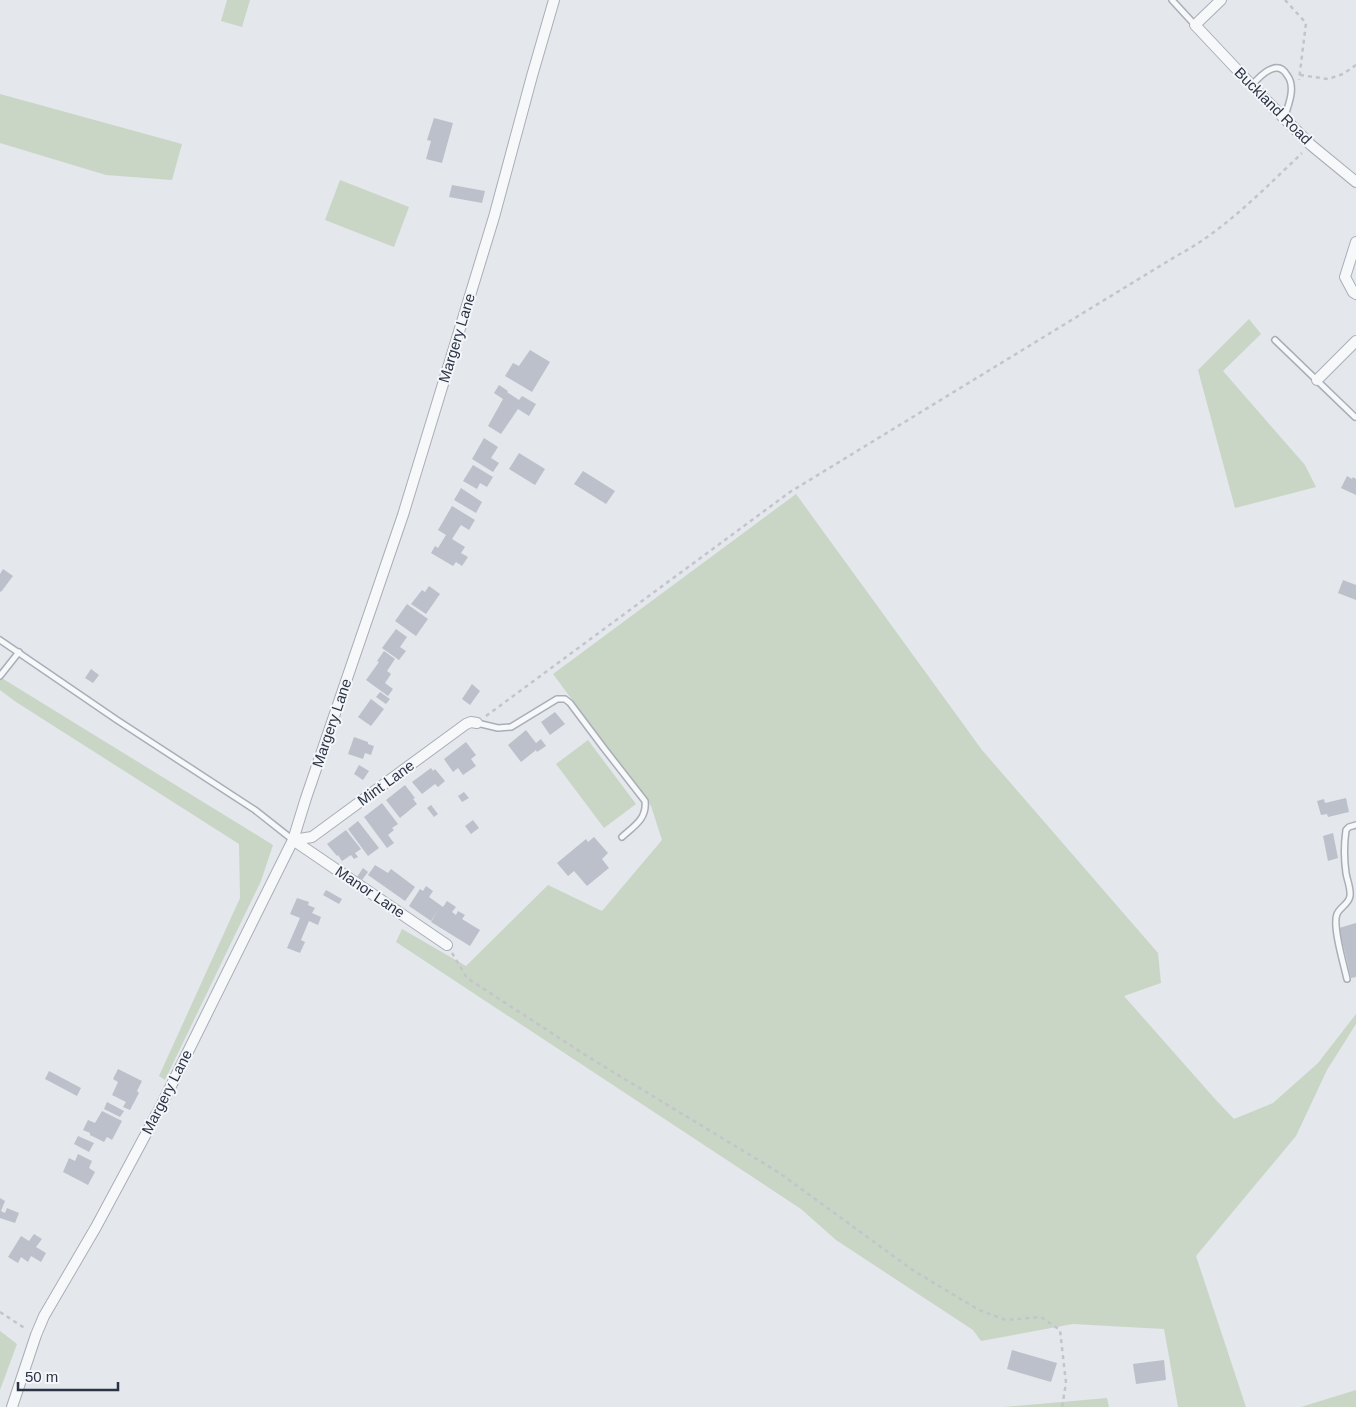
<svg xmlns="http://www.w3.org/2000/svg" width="1356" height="1407" font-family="Helvetica,sans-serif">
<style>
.green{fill:#c9d6c5}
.building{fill:#bbc0ca}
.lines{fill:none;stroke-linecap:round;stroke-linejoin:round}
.service-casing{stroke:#a9aeb7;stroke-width:8}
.minor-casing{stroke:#a9aeb7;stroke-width:12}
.path{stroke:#c2c5cb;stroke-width:2.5;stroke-dasharray:4 4;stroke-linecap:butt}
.service{stroke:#f7f8fa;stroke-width:5}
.minor{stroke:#f7f8fa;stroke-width:10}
.labels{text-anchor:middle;stroke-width:4;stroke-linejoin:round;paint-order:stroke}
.street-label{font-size:15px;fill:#2b3445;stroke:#f4f6f9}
</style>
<rect width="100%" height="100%" fill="#e4e7ec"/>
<path class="green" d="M227 0H250L242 27 221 21Z
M0 94 182 144 172 180 106 175 0 143Z
M340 180 409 207 394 247 325 220Z
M1249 319 1261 334 1223 371 1305 465 1316 487 1235 508 1198 370Z
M796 494 982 750 1158 953 1161 983 1124 996 1215 1099 1234 1119 1273 1103 1318 1063 1356 1014V1024L1327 1070 1296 1136 1196 1256 1246 1407H1178L1164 1329 1073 1324 981 1341 973 1330 836 1240 801 1209 396 942 402 929 466 966 548 885 602 911 662 840 651 806 553 674Z
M0 677 273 845 261 881 165 1080 159 1076 240 898 239 844 16 702 0 690Z
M588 740 636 804 604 828 556 764Z
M0 1331 17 1344 0 1390Z
M1356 1390V1407H1301Z
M1107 1398 1109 1407H1003Z"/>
<path class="building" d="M434 118 453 123 442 163 426 159 431 141 427 140Z
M452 185 485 191 482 203 449 197Z
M530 350 550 362 532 392 505 376 513 363 519 366Z
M499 385 508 391 507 392 519 400 522 396 536 404 529 416 518 409 501 434 488 426 503 399 494 393Z
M484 438 498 447 491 458 499 463 493 472 472 459Z
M519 453 545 469 535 485 509 469Z
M473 465 493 477 487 487 480 483 477 489 463 481Z
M583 471 615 491 606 504 574 484Z
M1347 476 1352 479 1353 477 1356 479V495L1341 488Z
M461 488 482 502 476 513 454 500Z
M452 506 475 520 469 530 461 525 452 539 465 547 461 553 468 557 462 566 456 562 453 566 431 553 435 546 438 548 446 535 438 530Z
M3 569 13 576 1 592 0 591V574Z
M1343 580 1356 585V600L1338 593Z
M429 586 440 594 426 614 411 604 422 590 425 592Z
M407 604 428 619 416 636 395 621Z
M396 629 407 637 400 647 406 651 399 660 382 648Z
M384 651 395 659 387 671 391 674 385 683 393 689 388 696 366 680 379 662 377 661Z
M91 669 99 675 93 683 85 678Z
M472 684 480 691 470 705 462 699Z
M380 692 390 699 386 704 376 697Z
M371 699 384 709 371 726 358 717Z
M555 712 565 724 550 735 541 722Z
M526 730 536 743 541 739 546 746 537 752 536 750 521 762 508 745Z
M354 737 368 742V744L374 746 371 755 365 753 363 759 348 754Z
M466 742 476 755 471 759 476 766 463 775 458 768 453 772 444 759Z
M359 765 369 771 363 780 354 774Z
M431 768 433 771 435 769 445 781 438 787 435 784 422 794 412 782Z
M405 785 415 798 413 799 417 804 400 818 386 800Z
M464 792 469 798 462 802 458 796Z
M1346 798 1349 812 1328 817 1327 814 1321 815 1317 801 1324 799 1325 803Z
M382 803 398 824 392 828 394 830 388 835 394 843 387 848 364 817Z
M431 805 438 814 434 817 427 808Z
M473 820 479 828 471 834 465 826Z
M358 821 379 848 368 856 348 829Z
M346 830 361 849 355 853 358 857 354 859 351 855 342 861 338 855 337 856 327 844Z
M1333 833 1338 858 1328 861 1323 836Z
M594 837 608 853 602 859 609 868 587 886 574 871 568 876 557 863 586 839 588 842Z
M375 865 388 873 391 869 415 887 405 901 368 875Z
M363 868 368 872 362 880 357 877Z
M426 886 433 891 429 897 443 907 447 901 456 907 452 912 456 915 458 911 465 915 462 919 480 930 470 946 431 922 438 910 431 921 409 906 420 889 423 891Z
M326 890 342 899 339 904 323 895Z
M297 898 309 902 308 905 315 908 312 913 321 917 318 925 309 921 301 940 305 942 300 953 287 948 300 918 290 914Z
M1356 923V977L1351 978 1339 928Z
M118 1069 142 1081 137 1091 139 1093 130 1110 123 1107 126 1102 112 1095 118 1082 113 1079Z
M49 1071 81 1088 77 1096 45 1079Z
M107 1102 124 1111 120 1117 104 1109Z
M102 1111 122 1121 112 1140 107 1137 104 1142 90 1135V1133L83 1130 88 1120 95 1123Z
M78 1136 94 1143 89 1152 74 1144Z
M78 1154 92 1161 89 1168 95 1172 88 1185 63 1172 69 1158 75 1161Z
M0 1198 5 1201 1 1211 5 1213 7 1208 19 1213 15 1223 0 1218Z
M34 1234 42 1239 36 1247 46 1253 41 1262 31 1256 28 1262 21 1257 18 1263 8 1257 21 1236 29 1241Z
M1012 1350 1057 1363 1051 1382 1007 1369Z
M1164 1360 1166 1380 1136 1384 1133 1364Z"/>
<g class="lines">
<defs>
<path id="service" d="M1172 0 1195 25
M1252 85C1260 76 1277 58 1287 75 1291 80 1292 87 1291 94 1290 102 1287 110 1284 118
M1275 340 1355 417
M0 640 117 720 255 810 293 840
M0 676 19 652
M477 723 498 728 511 727 557 699H565L570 703 603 747 645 801C647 819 634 826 622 837
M1347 979C1344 965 1332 926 1337 914 1340 907 1349 904 1350 896 1351 888 1347 880 1346 873 1344 859 1344 844 1346 830L1349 827 1356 825"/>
<path id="minor" d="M1221 0 1195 25 1259 93 1311 145 1356 182
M1356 242 1345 277 1353 292 1356 294
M1317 380 1356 341
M293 840 312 837 466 724 471 722 477 723
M293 840 447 945
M12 1407 36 1335 44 1316 96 1227 162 1104 293 840 306 798 403 515 494 217 532 76 554 0"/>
</defs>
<use href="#service" class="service-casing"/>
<use href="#minor" class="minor-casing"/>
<path class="path" d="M1285 0 1306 23 1299 80
M1300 75 1328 79 1343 74 1356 65
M486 716 790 492 1178 255C1224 231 1265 188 1302 153
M452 953 467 978 590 1058 778 1172 914 1271 979 1310 1006 1320 1041 1317 1060 1330 1066 1383 1062 1407
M0 1312 26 1329"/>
<use href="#service" class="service"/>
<use href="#minor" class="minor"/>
</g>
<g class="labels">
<g class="street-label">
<text transform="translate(1273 106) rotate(45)" y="5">Buckland Road</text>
<text transform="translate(457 338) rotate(-73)" y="5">Margery Lane</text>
<text transform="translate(332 723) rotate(-71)" y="5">Margery Lane</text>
<text transform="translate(386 783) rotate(-36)" y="5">Mint Lane</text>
<text transform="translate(370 892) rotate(34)" y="5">Manor Lane</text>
<text transform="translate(167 1092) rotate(-63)" y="5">Margery Lane</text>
</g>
</g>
<path d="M18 1382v8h100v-8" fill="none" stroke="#2b3445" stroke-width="2.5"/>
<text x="25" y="1382" font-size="15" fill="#2b3445" stroke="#f4f6f9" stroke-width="4" paint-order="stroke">50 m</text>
</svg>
